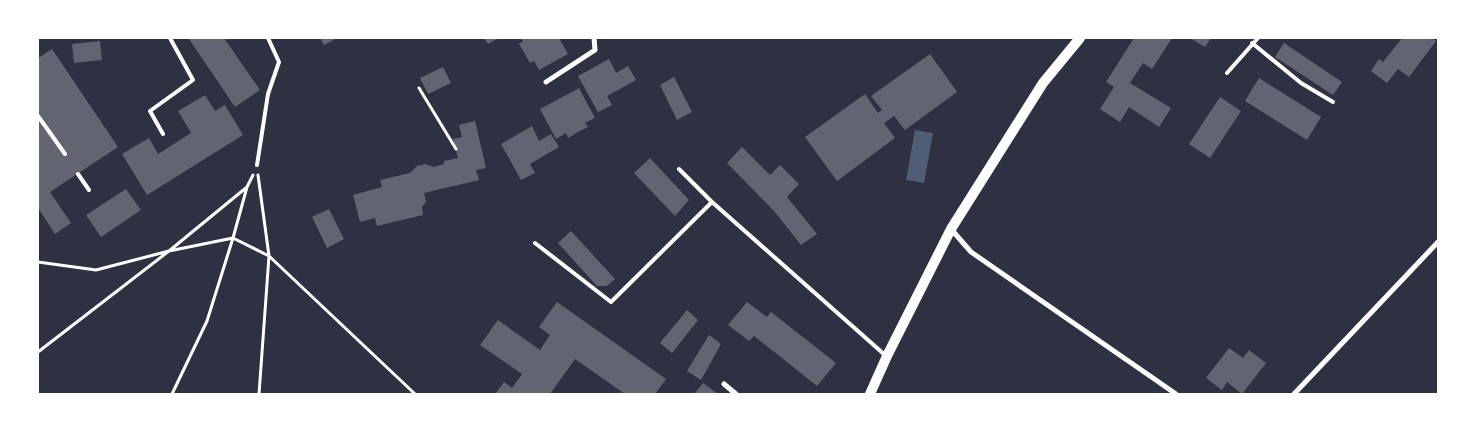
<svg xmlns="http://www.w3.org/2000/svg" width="1476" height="432" font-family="Raleway,sans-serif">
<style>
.water{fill:#4f5d75}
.building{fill:#626471}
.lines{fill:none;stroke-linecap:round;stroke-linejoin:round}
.path{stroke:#fff;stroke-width:3}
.service{stroke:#fff;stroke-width:4}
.minor{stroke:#fff;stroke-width:5}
.secondary{stroke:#fff;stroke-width:10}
</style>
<rect width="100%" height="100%" fill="#2d3142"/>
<path class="water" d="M915 130 933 133 924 183 906 180Z"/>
<path class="building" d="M192 38H224L260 90 235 107 189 39Z
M320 38H337L324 45Z
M484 38H499L488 44Z
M520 38H559L568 54 539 70 534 61 530 63 519 44 523 41Z
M1134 38H1172L1152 69 1143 63 1130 83 1171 108 1159 127 1129 107 1120 122 1100 109 1114 87 1106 82Z
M1190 38H1211L1205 47Z
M1402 38H1431L1436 41 1409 77 1398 69 1387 83 1371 71 1379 59 1383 62Z
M100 41 102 60 74 63 72 44Z
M1284 43 1342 82 1333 95 1275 57Z
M52 49 118 147 50 192 71 223 55 234 38 208V58Z
M930 54 957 92 905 130 894 116 884 123 895 138 837 181 805 137 865 94 878 113 882 110 871 96Z
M609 59 616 73 628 66 636 80 607 96 612 105 598 112 578 76Z
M443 67 451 83 428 94 420 78Z
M674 77 692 112 677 120 660 85Z
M1259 78 1321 117 1307 140 1245 101Z
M579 88 595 118 585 123 588 127 578 132 568 138 566 133 556 139 540 109Z
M205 95 215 111 225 105 243 135 147 195 122 154 149 138 158 154 191 133 178 111Z
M1220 97 1241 111 1210 158 1189 144Z
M475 121 486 168 476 170 479 180 424 193 426 202 422 207 423 215 377 226 375 218 360 222 353 195 382 187 380 180 410 173 417 166 425 164 434 167 444 164V161L458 158 453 139 462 137 459 125Z
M532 126 539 141 551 134 559 147 530 164 535 173 521 180 501 144Z
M742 147 770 175 780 165 799 184 787 197 817 234 801 245 774 211 727 163Z
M650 158 689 200 675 216 634 173Z
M126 189 141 210 101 237 86 215Z
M329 209 344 239 327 248 312 217Z
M571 231 615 279 607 286H597L558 243Z
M557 302 666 379 655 394H625L575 359 550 394H495L504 382 512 388 522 374 480 345 498 320 540 350 550 335 539 327Z
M747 302 767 317 771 312 836 363 817 386 754 336 749 341 728 325Z
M687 310 698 320 672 353 660 343Z
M709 335 721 344 701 380 687 371Z
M1229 348 1243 358 1249 350 1266 363 1242 394 1227 382 1222 390 1206 378Z
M703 383 718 394H694Z"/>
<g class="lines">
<path class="path" d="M419 88 456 149
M258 175 269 256 259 394
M38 262 96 270 169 251 233 238 269 256 415 394
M38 352 169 251 247 187
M172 394 207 321 233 238 247 187 253 175"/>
<path class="service" d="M1252 43 1301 83 1333 102
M1227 73 1258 38
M38 116 65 154
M163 134 150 111 193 80 170 38
M257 165 268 94 279 62 268 38
M679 169 712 202
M78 174 89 190
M535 243 611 302 712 202 885 355"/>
<path class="minor" d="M546 82 595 50 594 38
M951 229 971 252 1176 394
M724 384 736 394
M1294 394 1438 242"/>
<path class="secondary" d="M870 394 887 356 951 229 1043 83 1080 38"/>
</g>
<rect width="1476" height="432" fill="none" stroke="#ffffff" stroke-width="78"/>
</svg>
